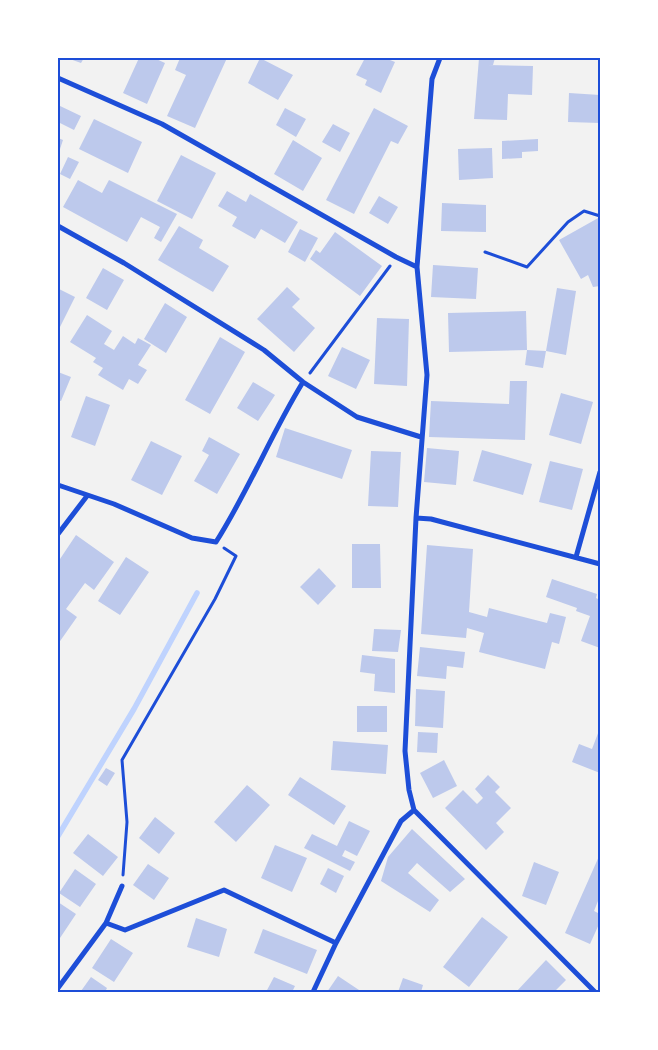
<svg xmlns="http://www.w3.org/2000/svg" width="658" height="1050" font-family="'Nunito Sans',sans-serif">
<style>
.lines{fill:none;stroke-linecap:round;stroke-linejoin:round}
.stream{stroke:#bfd3fe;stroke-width:5.5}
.building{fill:#bdc9ec}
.path{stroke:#1d4ed8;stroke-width:3}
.minor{stroke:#1d4ed8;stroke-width:5}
.neatline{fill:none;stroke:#1d4ed8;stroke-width:2}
</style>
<rect width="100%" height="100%" fill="#f2f2f2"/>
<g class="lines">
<path class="stream" d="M58 836 134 709 197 593"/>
</g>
<path class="building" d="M67 58H84L81 63Z
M139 58H154L165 63 147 104 123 93Z
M180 58H227L195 128 167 116 186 75 175 70Z
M260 58 293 75 278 100 248 83Z
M365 58H385L395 62 381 93 365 85 367 80 356 75Z
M479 58H495L493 65H487L533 66 532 95 508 94 507 120 474 119Z
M569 93 600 95V123L568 122Z
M58 105 81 116 74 130 58 122Z
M285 108 306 119 296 137 276 125Z
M374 108 408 126 398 144 391 141 354 214 326 200Z
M94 119 142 142 128 173 79 149Z
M333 124 350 133 340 152 322 142Z
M58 138 63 140 59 152H58Z
M538 139V151L522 152V158L502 159V141Z
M293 140 322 158 303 191 274 174Z
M492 148 493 178 459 180 458 149Z
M181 155 216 173 192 219 157 201Z
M68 157 79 162 70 179 60 174Z
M78 180 102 193 109 180 177 214 161 242 154 238 160 227 141 217 127 242 63 207Z
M227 191 246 202 250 194 298 222 285 243 261 229 255 239 232 226 237 217 218 206Z
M379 196 398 207 388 224 369 213Z
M442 203 486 205V232L441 231Z
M600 217V286L593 287 588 275 581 279 559 240Z
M179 226 203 240 199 248 229 266 213 292 158 260Z
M300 229 318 238 305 262 288 252Z
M335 232 382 266 360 296 310 259 316 250 320 253Z
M433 265 478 268 476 299 431 297Z
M103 268 124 280 107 310 86 298Z
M287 287 300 299 292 307 315 328 294 352 257 319Z
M557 288 576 291 566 355 546 351Z
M59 289 75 297 58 331V292Z
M165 303 187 317 166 353 144 339Z
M526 311 527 350 449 352 448 313Z
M87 315 112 331 104 344 114 350 123 336 135 344 138 338 151 345 138 365 147 370 138 384 129 379 123 390 98 375 103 368 93 362 96 358 70 342Z
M377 318 409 319 407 386 374 384Z
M220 337 245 352 210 414 185 400Z
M342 347 370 360 356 389 328 376Z
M527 350 546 351 543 368 525 365Z
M58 372 71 377 61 401 58 400Z
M510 381H527L525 440 429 437 431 401 509 404Z
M253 382 275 395 258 421 237 408Z
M561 393 593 402 581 444 549 435Z
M86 396 110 405 95 446 71 437Z
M285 428 352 450 342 479 276 457Z
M209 437 240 454 217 494 194 481 209 455 202 451Z
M151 441 182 456 162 495 131 480Z
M427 448 459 451 456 485 424 482Z
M482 450 532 464 523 495 473 481Z
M371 451 401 452 398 507 368 506Z
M550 461 583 469 572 510 539 502Z
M76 535 114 562 94 590 85 583 66 609 77 617 58 644V562Z
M352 544H380L381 588H352Z
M427 545 473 549 469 612 487 617 489 608 547 623 550 613 566 617 559 644 552 642 545 669 479 652 484 633 467 628 466 638 421 634Z
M126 557 149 572 120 615 98 601Z
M319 568 336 586 318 605 300 587Z
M552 579 597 594 596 598 600 600V648L581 641 590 616 576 611 577 608 546 597Z
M374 629 401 630 398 652 372 651Z
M420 647 465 652 463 668 447 666 446 679 417 676Z
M362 655 395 659V693L374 691 375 674 360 672Z
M416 689 445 691 443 728 415 726Z
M357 706H387V732H357Z
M600 728V773L572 762 579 744 592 749Z
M418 732 438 733 437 753 417 752Z
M333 741 388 745 386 774 331 770Z
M444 760 457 786 433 798 420 773Z
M106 768 115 773 107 786 98 780Z
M488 775 500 787 495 792 511 808 496 823 504 832 486 850 445 808 463 790 477 804 483 798 475 789Z
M300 777 346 806 334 825 288 795Z
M247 785 270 805 236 842 214 822Z
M155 817 175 833 159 854 139 838Z
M349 821 370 831 357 856 345 850 342 856 355 862 350 871 304 848 312 834 337 846Z
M412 829 465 879 450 892 417 863 408 873 439 900 430 912 381 881 388 857Z
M88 834 118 857 103 876 73 853Z
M275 845 307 858 292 892 261 878Z
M600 854V896L594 911 600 914V922L590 944 565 933Z
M534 862 559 872 546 905 522 896Z
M148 864 169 878 154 900 133 885Z
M328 868 344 876 336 893 320 884Z
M75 869 96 884 80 907 59 893Z
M58 902 76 914 58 941Z
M482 917 508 937 469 987 443 967Z
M196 918 227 929 219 957 187 947Z
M263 929 317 950 307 974 254 953Z
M111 939 133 953 114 982 92 968Z
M546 960 566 980 554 992H516Z
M338 976 362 992H327Z
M91 977 107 988 105 992 81 991Z
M274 977 295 986 292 992H266Z
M403 978 423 985 421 992H398Z"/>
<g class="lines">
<path class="path" d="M485 252 527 267 568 222 584 211 600 216
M310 373 390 266
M123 875 127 822 122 760 215 599 236 556 224 548"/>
<path class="minor" d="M440 58 432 79 417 267 427 375 416 518 405 751 409 790 414 810 595 992
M58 78 162 124 396 257 417 267
M58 226 124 263 264 350 303 382 357 417 421 437
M58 485 114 504 192 538 216 542C249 490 271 434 303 382
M416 518 431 519 600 564
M58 534 87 496
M576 557 600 472
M122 886 106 923 125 930 224 890 336 943
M58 988 106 923
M313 992 336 943 401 821 414 810"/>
</g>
<rect width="658" height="1050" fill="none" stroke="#ffffff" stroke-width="118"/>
<rect x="59" y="59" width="540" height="932" class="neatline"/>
</svg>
